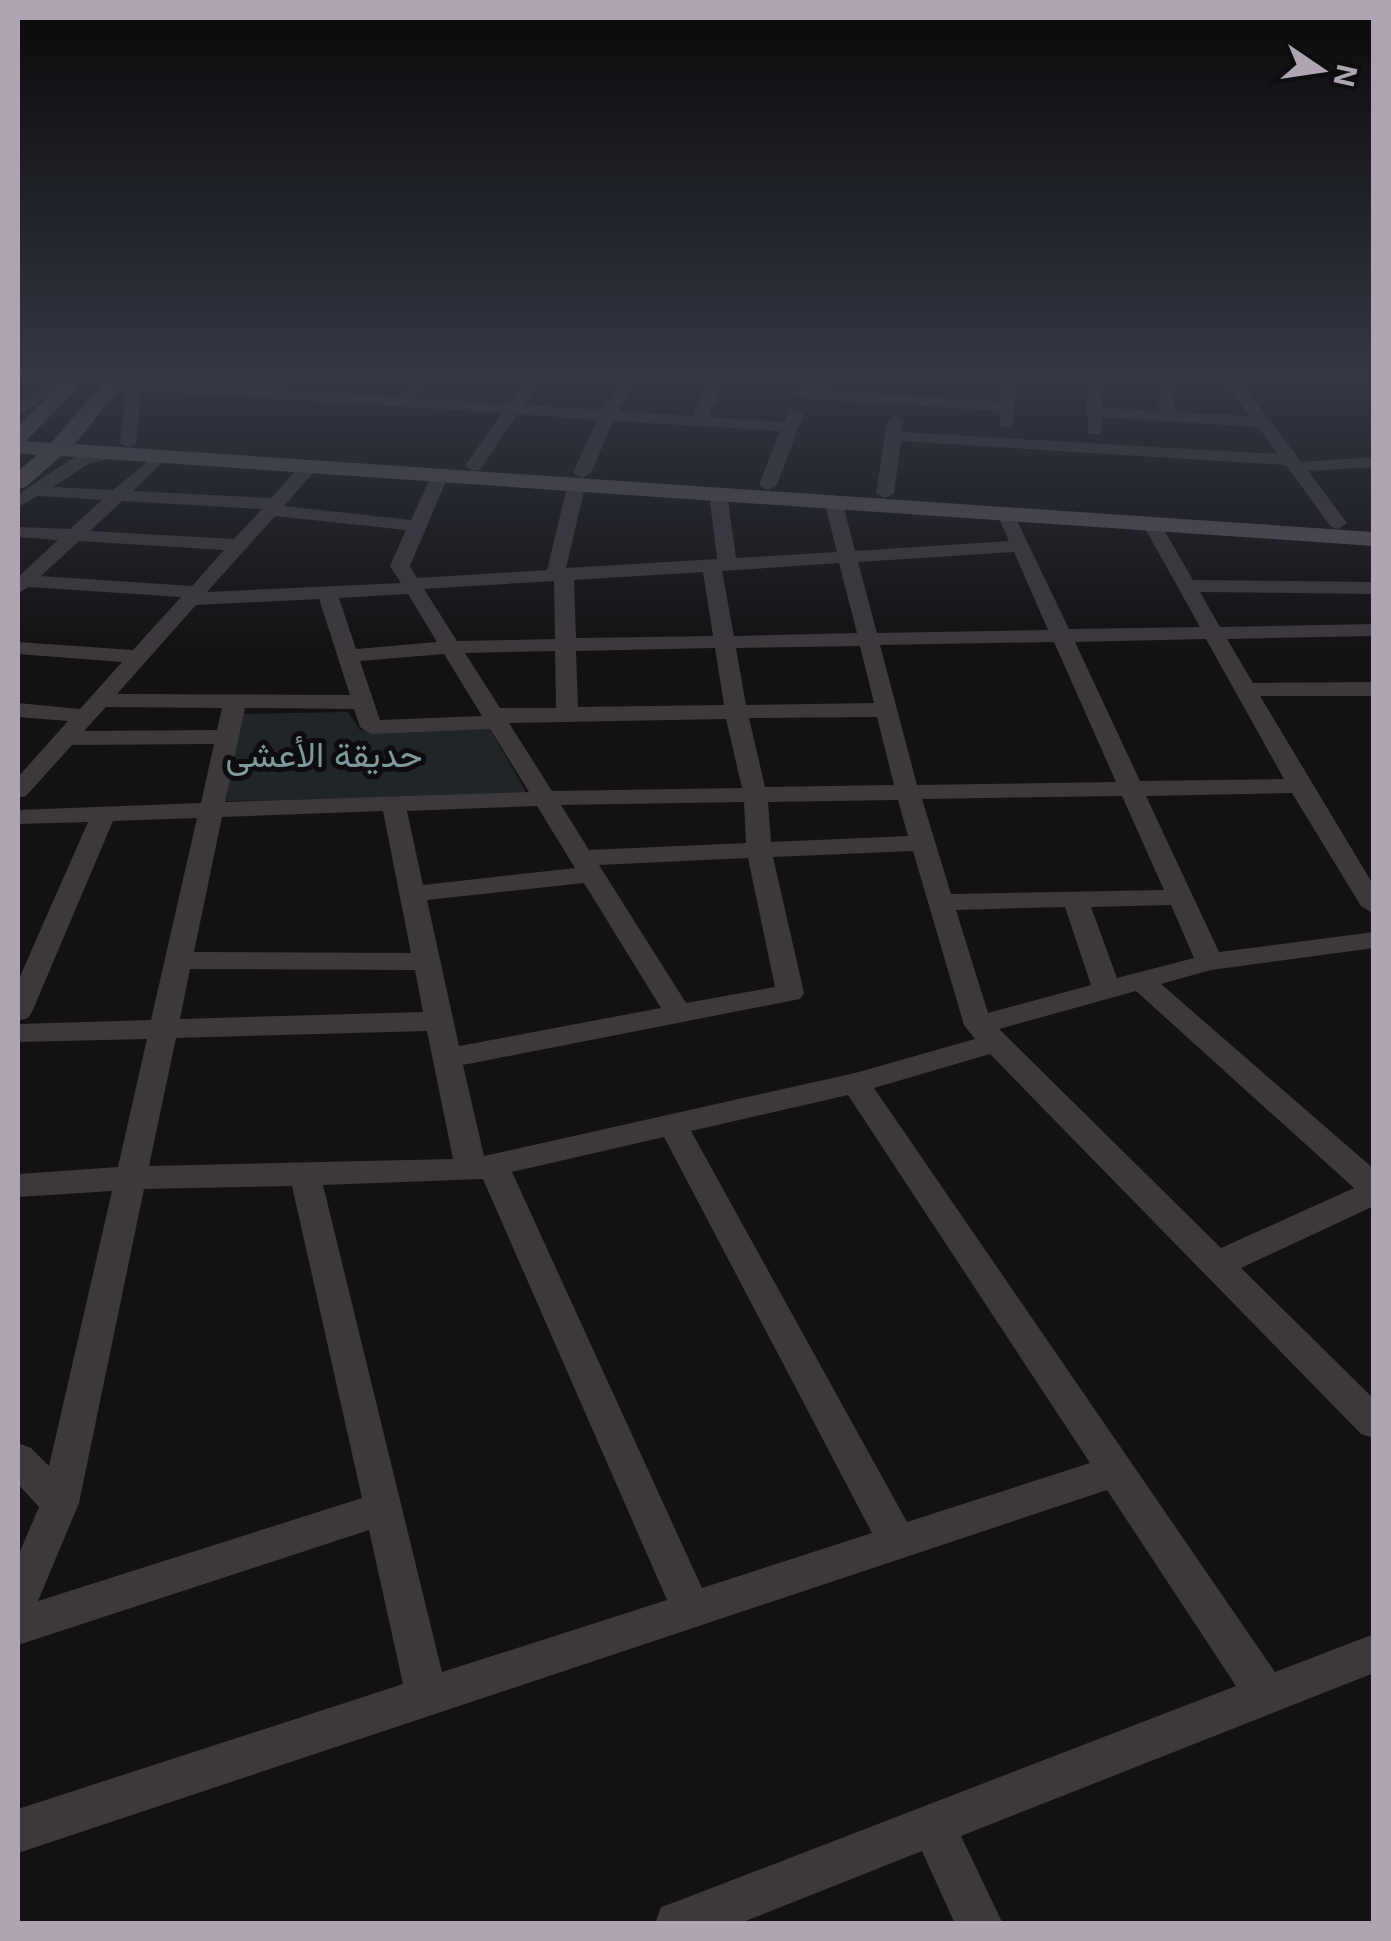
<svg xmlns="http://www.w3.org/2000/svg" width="1391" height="1941" font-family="Inter,Vazirmatn,sans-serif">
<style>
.green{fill:#202627}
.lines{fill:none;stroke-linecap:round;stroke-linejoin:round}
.minor{fill:#3c383c;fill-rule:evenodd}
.major{fill:#554f56;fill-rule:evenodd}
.labels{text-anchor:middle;stroke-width:10;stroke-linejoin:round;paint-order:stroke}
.park-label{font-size:35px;fill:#7d999b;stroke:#0e0c0e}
</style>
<rect width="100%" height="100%" fill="#131113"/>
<path class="green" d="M348 712 360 730 486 723 528 795 225 801 242 714Z"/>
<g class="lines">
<path class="minor" d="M59 377H77L18 416V404Z
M127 377H141V381L400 397 417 377H432L416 398 508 404 528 377H542L524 405 603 410 625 377H639L618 411 693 416 711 377H725L708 417 784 422 790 409 804 412 777 485 768 490 759 485 780 431 613 421 591 473 582 478 573 473 597 420 517 414 480 470 474 471 465 466 502 413 141 390 136 443 128 448 120 443Z
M955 377H1018L1012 427H1000L999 411 802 398 794 393 802 388 1000 402 1002 384 963 382Z
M1086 377H1101L1102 408 1159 411V377H1174L1175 412 1250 416 1221 377H1237L1301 462 1374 457V467L1308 471 1347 523 1338 529 1331 527 1286 465 901 441 894 493 885 498 876 493 887 421 895 416 903 421 902 432 1278 454 1258 427 1102 417 1100 434H1088Z
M116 447 122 448V456L88 464 53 487 113 490 159 452 168 457 133 491 271 498 304 462 310 461 319 466 284 506 411 520 434 470H446L449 474 410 566 417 578 547 570 568 483 577 478 586 483 566 568 717 559 709 492 718 487 727 492 736 558 837 552 824 500 833 495 842 500 855 551 1009 541 996 512 1005 507 1011 508 1069 629 1200 627 1142 523 1151 517 1160 523 1193 580 1374 582V594L1200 592 1220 627 1374 624V636L1227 639 1253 683 1374 682V696H1260L1374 886V914L1361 906 1292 793 1146 796 1219 952 1374 932V948L1211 970 1161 984 1374 1169V1206L1241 1268 1374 1399V1438L1361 1434 990 1054 874 1088 1275 1672 1374 1634V1673L961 1836 1003 1924H955L922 1851 738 1924H655L661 1907 678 1901 1236 1686 1107 1490 18 1853V1809L403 1684 369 1530 18 1645V1556L39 1507 18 1484V1443L31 1448 49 1466 112 1191 18 1197V1174L118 1167 147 1039 18 1042V1024L151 1020 197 818 113 821 32 1012 28 1018 18 1021V981L88 822 18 824V810L201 803 214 744 72 745 26 796 18 798V777L68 721 18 717V703L80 709 122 662 18 654V642L133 650 181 597 29 587 18 593V577L58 540 18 537V527L70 529 102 500 38 496 18 507V494L76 456ZM122 501 262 509 234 539 90 531ZM275 516 406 530 390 566 401 583 207 592ZM79 541 224 550 192 586 41 576ZM1014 552 1048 630 877 633 858 562ZM839 563 857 633 734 636 722 571ZM703 572 713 636 576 638 574 580ZM554 581 555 639 457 641 424 589ZM408 594 437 642 356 649 339 598ZM319 599 350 695 117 694 196 605ZM1206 639 1284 779 1140 781 1075 642ZM1054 642 1116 782 917 785 880 645ZM860 646 874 703 746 705 736 648ZM715 648 724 705 578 707 576 651ZM555 651 556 708H500L465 653ZM444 654 482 716 380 720 360 661ZM106 707 222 708 217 730 84 731ZM245 708 354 709 360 727 371 734 490 729 529 792 225 802ZM877 717 894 785 765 787 749 718ZM726 719 742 788 552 791 509 723ZM1122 796 1164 890 951 894 922 799ZM898 800 908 836 771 842 768 802ZM744 802 746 843 589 850 561 805ZM537 806 575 868 423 885 407 811ZM383 811 411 953 194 952 222 817ZM913 851 964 1025 975 1039 855 1073 484 1156 463 1065 800 999 804 993 773 857ZM748 858 775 987 686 1003 599 865ZM584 883 661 1008 459 1046 427 900ZM1171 905 1194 958 1117 978 1091 907ZM1065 907 1091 985 988 1013 956 910ZM190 969 415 970 423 1012 180 1019ZM1136 991 1354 1188 1221 1248 999 1029ZM427 1031 453 1159 149 1166 176 1038ZM848 1095 1090 1463 907 1522 691 1131ZM664 1137 872 1533 702 1588 512 1172ZM483 1179 667 1600 442 1672 323 1185ZM292 1186 362 1498 38 1601 79 1503 144 1189Z"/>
<path class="major" d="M67 377H88L26 441 51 443 108 377H128L75 444 1374 532V546L61 456 26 487 18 489V471L37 455 18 453V426Z"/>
</g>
<linearGradient id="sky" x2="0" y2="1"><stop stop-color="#0a090a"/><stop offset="0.58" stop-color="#333844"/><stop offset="1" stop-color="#333844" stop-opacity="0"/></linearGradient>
<rect width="1391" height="648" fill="url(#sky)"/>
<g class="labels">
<g class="park-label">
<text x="324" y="767">حديقة الأعشى</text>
</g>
</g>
<rect width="1391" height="1941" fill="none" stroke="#aea4b2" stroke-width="40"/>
<g transform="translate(1321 70) rotate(103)" stroke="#0e0c0e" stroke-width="8" paint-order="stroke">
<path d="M0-8L18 38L0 25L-18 38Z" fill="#aea4b2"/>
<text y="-15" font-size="28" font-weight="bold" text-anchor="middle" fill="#aea4b2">N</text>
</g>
</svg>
